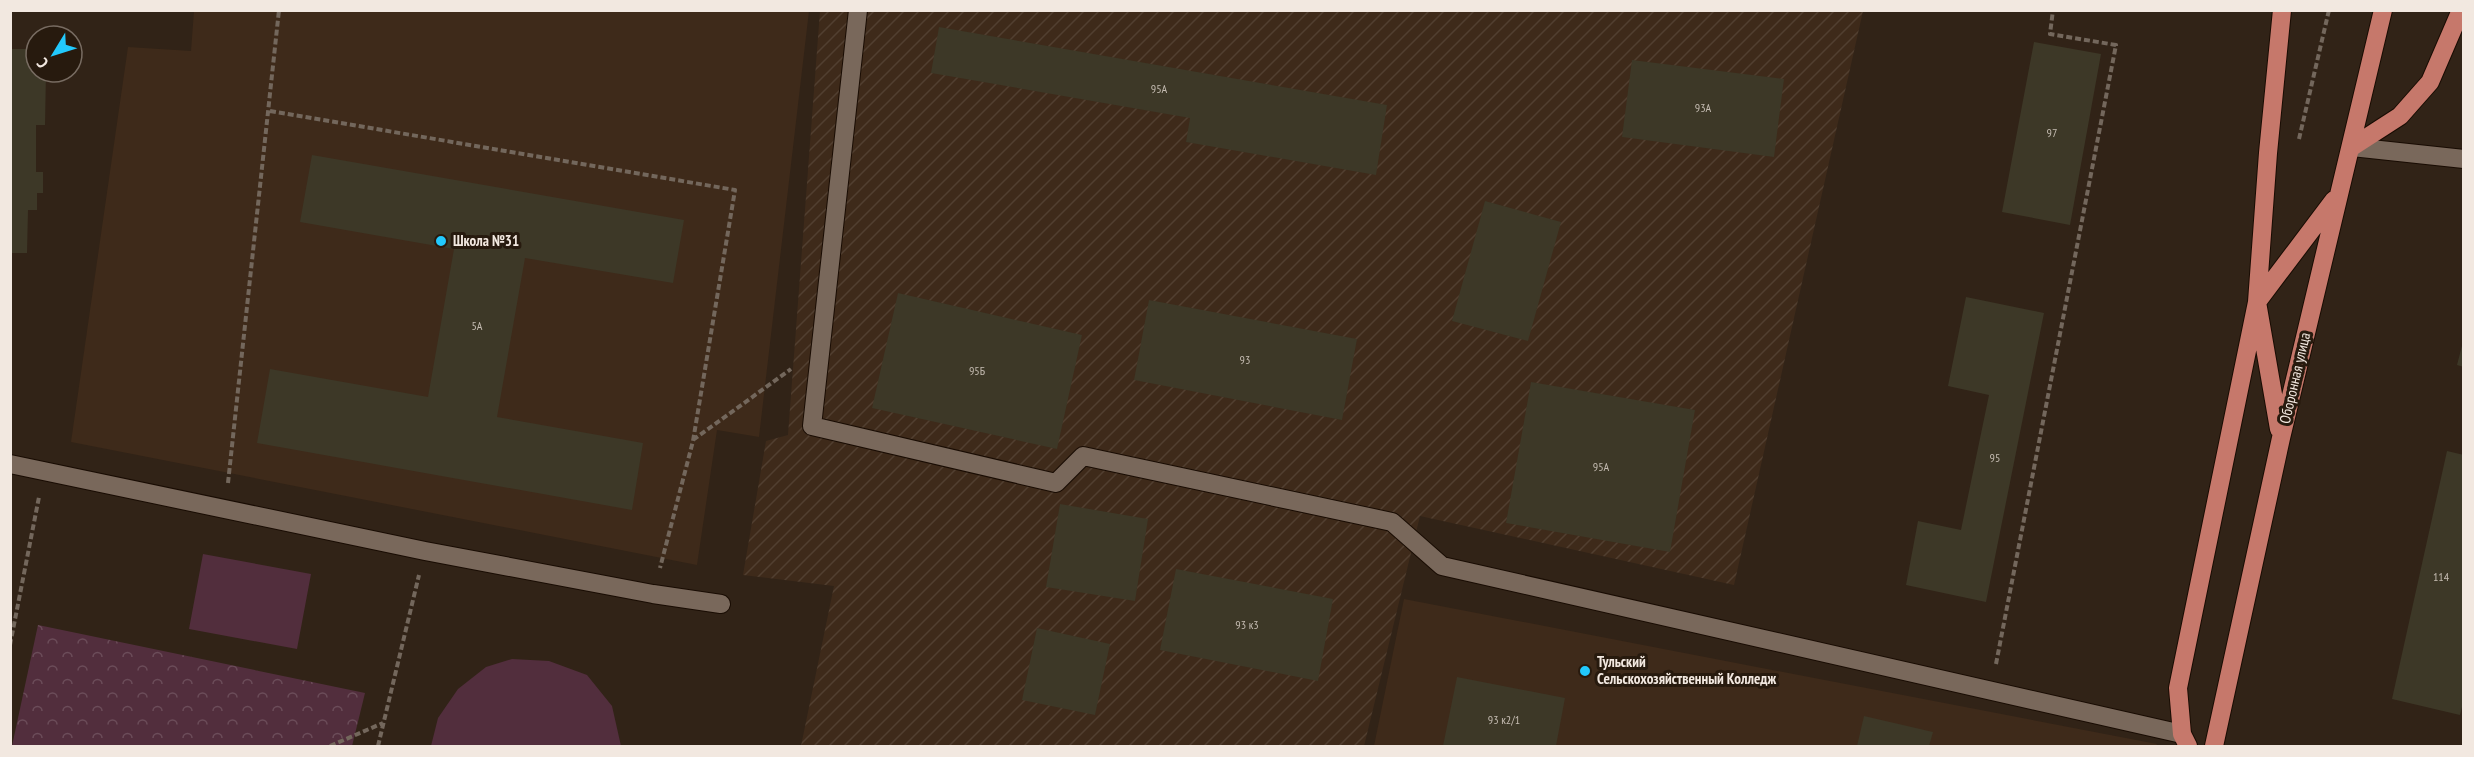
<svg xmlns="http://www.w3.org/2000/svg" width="2474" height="757" font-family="'PT Sans Narrow',sans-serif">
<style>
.built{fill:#3e2a1a}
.industrial{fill:url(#industrial-furrows)}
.park{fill:url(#park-crowns)}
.pitch{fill:#522e3d}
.building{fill:#3d3827}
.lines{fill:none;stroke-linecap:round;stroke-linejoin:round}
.minor-casing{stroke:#190c03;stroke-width:20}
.major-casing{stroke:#190c03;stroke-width:20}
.path{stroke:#73675c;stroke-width:4;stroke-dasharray:6 3;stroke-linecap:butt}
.minor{stroke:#79685b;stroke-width:18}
.major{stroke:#c6786b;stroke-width:18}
.poi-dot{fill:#22c9fd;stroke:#271a0e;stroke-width:2}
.labels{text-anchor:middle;stroke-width:6;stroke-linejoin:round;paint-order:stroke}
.number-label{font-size:12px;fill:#c5bcb2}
.poi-label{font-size:15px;font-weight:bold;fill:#f2e8e0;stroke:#271a0e;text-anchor:start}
.street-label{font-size:15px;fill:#f2e8e0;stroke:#271a0e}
</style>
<defs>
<pattern id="industrial-furrows" width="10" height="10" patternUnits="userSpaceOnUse" patternTransform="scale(1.5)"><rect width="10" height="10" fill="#3e2a1a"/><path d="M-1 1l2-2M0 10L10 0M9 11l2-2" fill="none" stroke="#513f30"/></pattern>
<pattern id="park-crowns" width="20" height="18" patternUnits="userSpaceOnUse" patternTransform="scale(1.5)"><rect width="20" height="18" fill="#522e3d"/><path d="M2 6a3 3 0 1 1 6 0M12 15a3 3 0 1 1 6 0" fill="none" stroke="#6b4c59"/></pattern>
</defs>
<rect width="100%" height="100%" fill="#312317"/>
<path class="built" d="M194 11H809L759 437 717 430 697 565 71 442 128 47 191 51Z
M1404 599 2157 744 2156 746H1374Z"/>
<path class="industrial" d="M820 11H1863L1734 585 1420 516 1364 746H801L834 586 743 575 766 441 788 435Z"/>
<path class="park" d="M38 625 365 693 352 746H12Z"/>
<path class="pitch" d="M203 554 311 574 297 649 189 629Z
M512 659 549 661 587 675 612 706 621 746H431L438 718 458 689 486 667Z"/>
<path class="building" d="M939 27 1387 105 1376 175 1186 142 1190 118 931 73Z
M2034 42 2101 54 2070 225 2002 212Z
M10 49H36V72H46L45 125H36V172H43V193H37V210H28L27 253H10Z
M1632 60 1784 79 1774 157 1622 137Z
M312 155 684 220 673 283 525 258 497 417 643 443 632 510 257 443 270 369 428 397 454 249 300 222Z
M1485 201 1561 222 1528 341 1452 321Z
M898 293 1082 335 1057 449 872 408Z
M1966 297 2044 313 1986 602 1906 585 1918 521 1961 530 1989 395 1948 386Z
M1149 300 1357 339 1342 420 1134 380Z
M2463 342H2464V367L2457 365Z
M1531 382 1695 410 1670 552 1506 523Z
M2447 451 2464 455V699L2460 715 2392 699Z
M1060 504 1148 519 1135 601 1046 587Z
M1176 569 1333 599 1318 681 1160 650Z
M1037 628 1110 644 1095 715 1022 700Z
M1457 677 1565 698 1556 746H1443Z
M1864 716 1933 732 1929 746H1857Z"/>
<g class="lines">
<defs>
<path id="minor" d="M858 10 812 426 1056 483 1083 456 1392 522 1442 566 2182 734
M2352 147 2464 159
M10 464 425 551 653 594 721 604"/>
<path id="major" d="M2352 147 2400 116 2430 82 2461 10
M2279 429 2257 302 2334 200
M2188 746 2182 734 2178 688 2257 302 2268 153 2282 10
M2214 746 2281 438 2383 10"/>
</defs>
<use href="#minor" class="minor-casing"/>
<use href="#major" class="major-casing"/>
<path class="path" d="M270 111 735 190 693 441 660 568
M2299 139 2329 10
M693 440 791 369
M228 483 279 10
M10 645 39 497
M1996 664 2116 45 2050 34 2053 10
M330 746 383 723
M378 746 419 575"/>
<use href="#minor" class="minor"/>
<use href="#major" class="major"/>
</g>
<g class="poi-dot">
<circle cx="441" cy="241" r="6"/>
<circle cx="1585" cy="671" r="6"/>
</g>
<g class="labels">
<g class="number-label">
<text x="1159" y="93">95А</text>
<text x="1703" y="112">93А</text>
<text x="2052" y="137">97</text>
<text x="477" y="330">5А</text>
<text x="1245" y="364">93</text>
<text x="977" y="375">95Б</text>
<text x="1995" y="462">95</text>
<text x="1601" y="471">95А</text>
<text x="2441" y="581">114</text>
<text x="1247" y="629">93 к3</text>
<text x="1504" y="724">93 к2/1</text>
</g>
<g class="poi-label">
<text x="453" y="246">Школа №31</text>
<text x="1597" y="667">Тульский<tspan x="1597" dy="17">Сельскохозяйственный Колледж</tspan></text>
</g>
<g class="street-label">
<text transform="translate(2295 378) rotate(-77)" y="5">Оборонная улица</text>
</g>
</g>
<rect width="2474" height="757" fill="none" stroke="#f2e8e0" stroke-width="24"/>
<g transform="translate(54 54) rotate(232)"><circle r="28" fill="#271a0e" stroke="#786c62" stroke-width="1.5"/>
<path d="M0-4.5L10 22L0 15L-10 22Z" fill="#22c9fd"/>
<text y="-9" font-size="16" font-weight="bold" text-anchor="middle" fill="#f2e8e0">С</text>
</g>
</svg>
